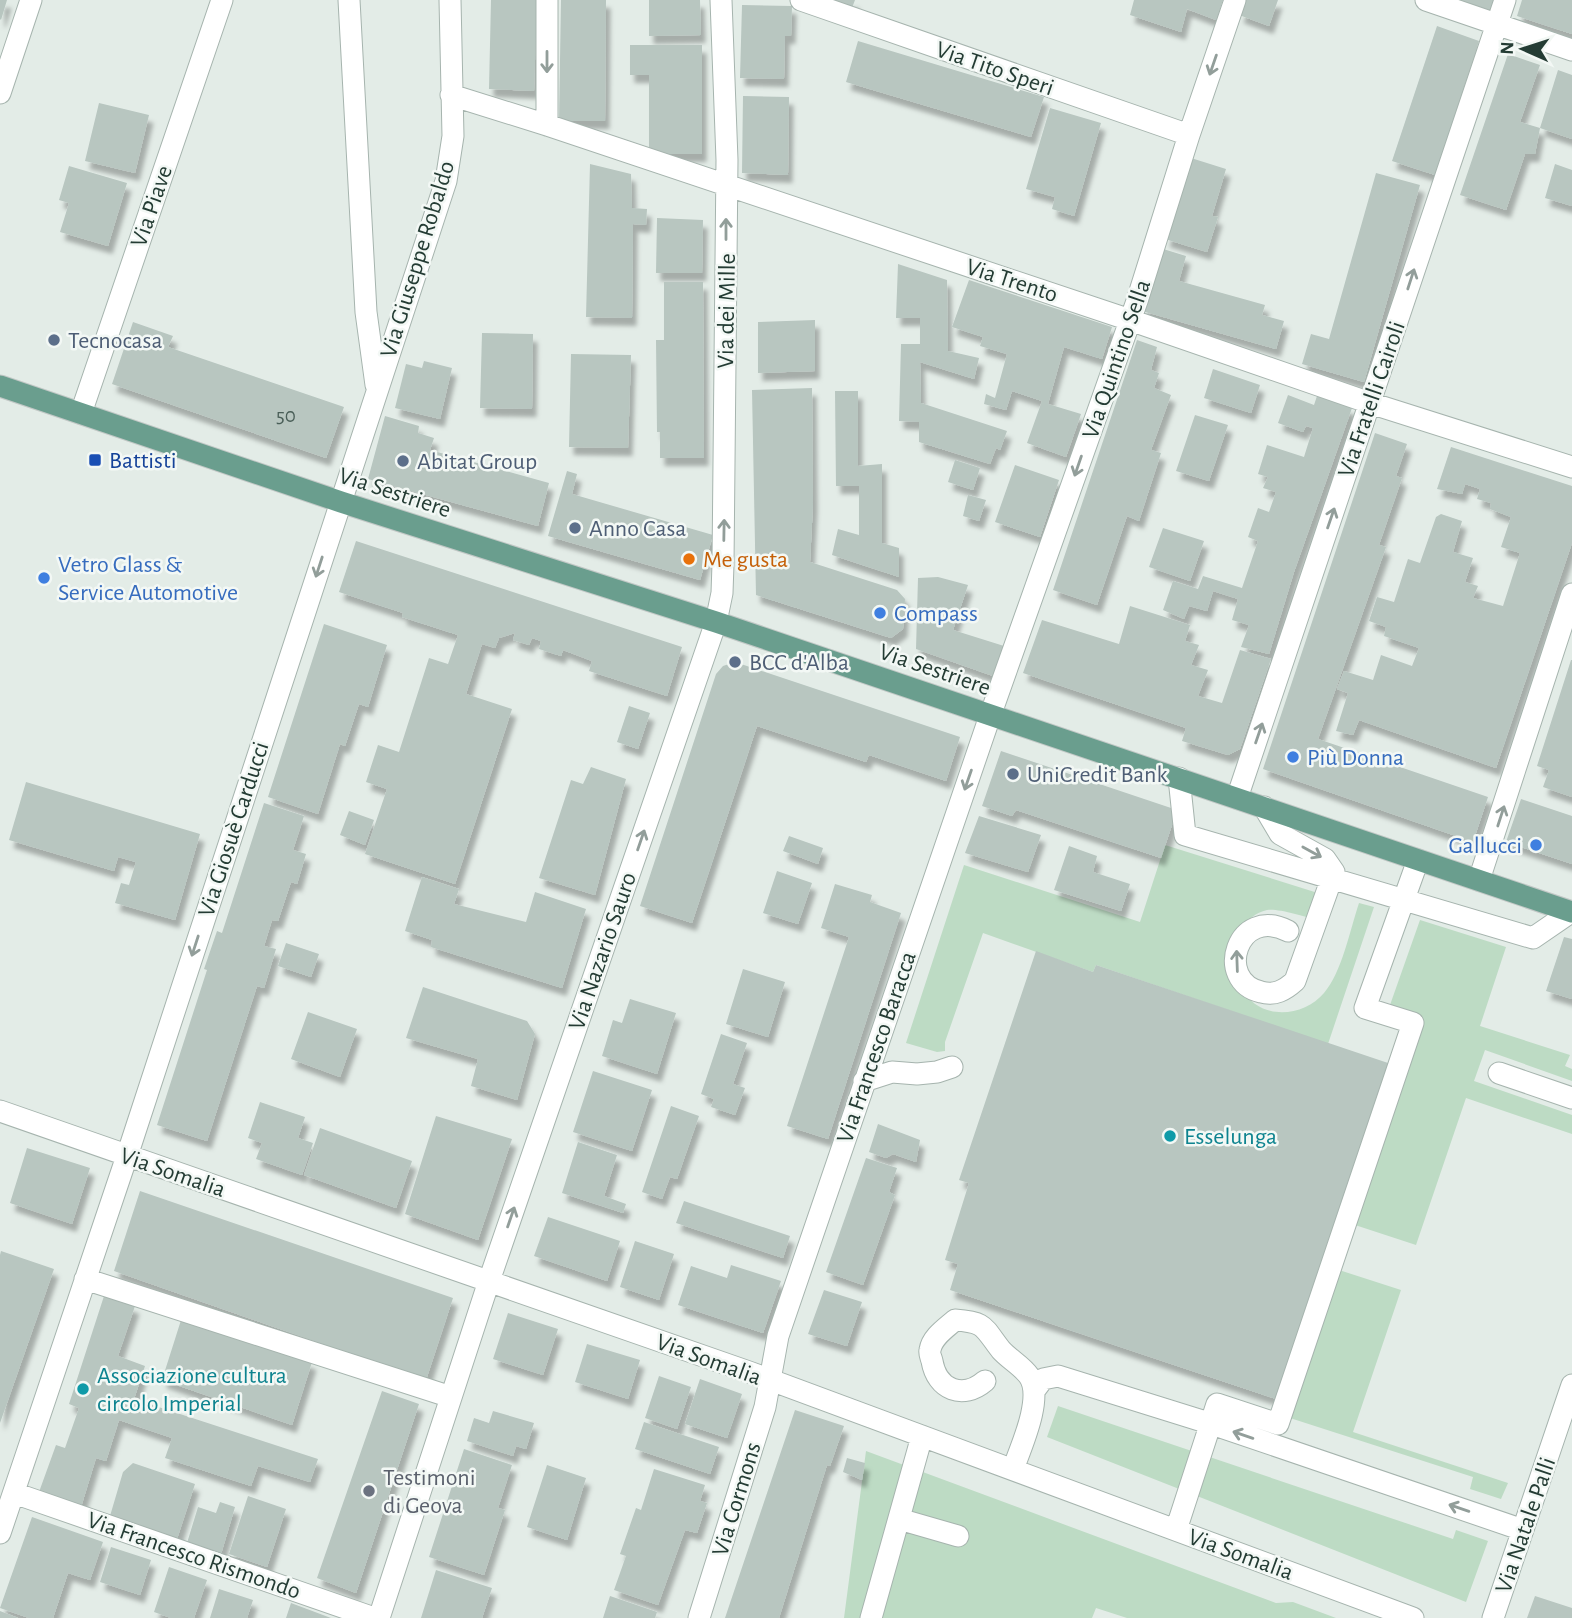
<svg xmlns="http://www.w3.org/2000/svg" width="1572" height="1618" font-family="'Alegreya Sans',sans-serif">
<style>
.green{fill:#bddbc4}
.building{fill:#b8c6c0;filter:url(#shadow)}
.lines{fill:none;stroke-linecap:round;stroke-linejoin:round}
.minor-casing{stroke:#a6b4ae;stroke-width:23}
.major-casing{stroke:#c2c8c6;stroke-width:23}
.minor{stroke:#fff;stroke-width:21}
.major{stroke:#6a9e8e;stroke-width:21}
.oneway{stroke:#929e9a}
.service-dot{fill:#5c6f8a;stroke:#f3f8f5;stroke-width:2.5}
.transit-dot{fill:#1a4fb4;stroke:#f3f8f5;stroke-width:2.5}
.food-dot{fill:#e8710a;stroke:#f3f8f5;stroke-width:2.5}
.shop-dot{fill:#3f7fe0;stroke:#f3f8f5;stroke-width:2.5}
.culture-dot{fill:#0f9aa8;stroke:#f3f8f5;stroke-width:2.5}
.worship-dot{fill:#6b7280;stroke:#f3f8f5;stroke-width:2.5}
.labels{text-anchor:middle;stroke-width:5;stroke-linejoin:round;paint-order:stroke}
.number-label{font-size:21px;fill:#495e57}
.street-label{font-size:24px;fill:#243c34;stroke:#f3f8f5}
.service-label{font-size:24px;fill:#4e5e75;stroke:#f3f8f5;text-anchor:start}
.transit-label{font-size:24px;fill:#164399;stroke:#f3f8f5;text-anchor:start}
.food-label{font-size:24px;fill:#c56008;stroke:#f3f8f5;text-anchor:start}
.shop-label{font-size:24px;fill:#366cbe;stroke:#f3f8f5;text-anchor:start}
.culture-label{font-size:24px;fill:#0d838f;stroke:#f3f8f5;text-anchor:start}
.worship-label{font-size:24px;fill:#5b616d;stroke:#f3f8f5;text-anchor:start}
</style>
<defs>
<filter id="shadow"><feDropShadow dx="4.5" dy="8" stdDeviation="2" flood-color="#0004"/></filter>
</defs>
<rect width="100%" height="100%" fill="#e3ece7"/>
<path class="green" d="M1165 845 1321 894 1314 919C1303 916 1277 908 1267 910 1237 917 1241 945 1241 967 1241 974 1240 983 1242 988 1258 1021 1303 1018 1324 993 1342 972 1350 930 1359 903L1374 907 1328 1044 1096 965 1093 972 983 933 945 1042V1051L937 1052 906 1043 964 865 1140 922Z
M1420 920 1506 947 1480 1026 1570 1055 1565 1066 1572 1069V1081L1485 1050 1474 1081 1572 1115V1134L1466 1098 1416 1245 1355 1225 1423 1017 1390 1005Z
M1339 1270 1401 1290 1353 1432 1508 1483 1501 1499 1470 1489 1473 1477 1290 1418Z
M1058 1406 1453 1539 1456 1530 1488 1541 1466 1602 1047 1437Z
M866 1451 1276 1603 1293 1602 1336 1618H1127L1096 1608 1092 1618H844Z"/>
<path class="building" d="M0 0H7L1 20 0 19Z
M491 0H537L534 91 489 89Z
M561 0H606L605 121H559Z
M649 0H700L701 35 649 36Z
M832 0H855L852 8Z
M1134 0H1223L1216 20 1187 9 1181 32 1130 15Z
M1245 0H1278L1269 26 1239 15Z
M1460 0H1494L1490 11Z
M1522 0H1572V34L1517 16Z
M742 5 792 6 791 36H785L784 79 740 78Z
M1437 26 1479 41 1435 175 1392 161Z
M858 41 1044 97 1031 137 846 82Z
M630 45H702V154H649V75H630Z
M1508 54 1540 65 1520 122 1540 128 1535 154H1525L1506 210 1460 195Z
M1558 70 1572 75V139L1540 128Z
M743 96 789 97 788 175 742 173Z
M99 103 149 115 135 173 85 161Z
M1050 108 1101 123 1074 216 1052 209 1055 197 1026 189Z
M1191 158 1226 169 1212 216 1218 217 1207 252 1165 239Z
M590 164 631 174 632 208 647 209 646 225 633 224 632 318 586 317Z
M1555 164 1572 170V206L1545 198Z
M69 166 127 183 108 246 60 232 69 203 59 200Z
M1376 173 1420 185 1364 382 1302 364 1311 334 1329 339Z
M657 218 703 220 702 273H656Z
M1160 248 1186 256 1179 281 1265 305 1262 315 1284 321 1276 349 1142 311Z
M898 264 947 280 948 351 979 358 974 379 920 362 921 403 1007 431 1000 450 996 448 990 464 919 442V422L899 421 901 344H920V318H896Z
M969 280 1112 327 1102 359 1064 347 1048 404 1081 414 1066 457 1027 443 1042 401 1012 391 1006 410 984 404 986 394 995 398 1007 354 980 346 983 337 952 327Z
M664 282H703L704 458H660V432H657L656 340H664Z
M815 320V371L758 373V322Z
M133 322 173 336 168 347 344 407 326 458 112 384Z
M482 333 533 334 532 409 480 408Z
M1137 340 1157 347 1151 370 1159 373 1154 388 1171 395 1151 450 1161 453 1139 521 1127 516 1097 605 1053 590Z
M571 354 631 355 628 448 569 447Z
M424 361 452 368 440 419 395 408 406 364 422 368Z
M1213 369 1260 385 1251 413 1204 398Z
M812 388 813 504 810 562 897 590 905 599 903 629 891 638 756 595 752 390Z
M835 391H858V466L882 464V543L899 548V577L832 555 838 529 859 535V486H836Z
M1288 395 1314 405 1317 396 1352 408 1294 572 1269 654 1241 647 1249 625 1232 620 1238 599 1213 591 1207 611 1189 606 1184 619 1163 610 1173 581 1198 589 1203 576 1242 588 1258 541 1248 537 1258 508 1269 512 1276 492 1263 488 1268 477 1258 474 1267 445 1304 457 1313 428 1306 426 1303 432 1278 423Z
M1195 415 1228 425 1209 481 1176 471Z
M385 416 419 426 418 433 434 438 430 450 549 483 538 526 368 479Z
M1375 433 1407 444 1396 476 1402 478 1379 545 1386 547 1318 739 1488 797 1473 842 1263 769Z
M1451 447 1572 486V543L1496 768 1359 720 1353 735 1336 731 1348 693 1337 689 1344 671 1373 680 1381 655 1412 666 1419 648 1384 636 1386 627 1369 621 1377 597 1394 602 1408 559 1420 563 1436 517 1441 514 1462 521 1453 552 1473 558 1465 582 1478 586 1473 598 1503 606 1520 553 1501 547 1511 517 1490 509 1491 503 1477 499 1480 489 1465 484 1462 494 1437 489Z
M955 460 980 468 973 490 948 482Z
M1015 465 1059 480 1040 537 995 522Z
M567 471 577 474 572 494 713 535 700 580 548 536Z
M968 495 986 500 979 521 963 516Z
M1163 528 1204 541 1190 581 1149 567Z
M356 541 682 647 667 696 589 671 592 661 563 650 561 656 539 649 541 641 532 638 529 645 513 640 515 633 499 638 495 648 482 644 466 694 512 709 455 884 365 854 387 789 366 782 378 745 399 752 429 658 448 664 458 635 402 617 403 613 339 592Z
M938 577 968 585 953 630 1004 646 993 676 916 649 918 578Z
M1130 606 1190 625 1185 641 1199 645 1191 665 1208 670 1198 696 1222 703 1240 650 1271 659 1240 749 1228 755 1182 741 1186 728 1023 673 1042 620 1119 644Z
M324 624 387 645 368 707 359 704 345 746 340 744 318 814 268 797Z
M1571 660H1572V797L1543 787 1549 770 1537 766Z
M735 662 960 737 946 781 869 755 866 762 757 726 692 923 640 906 716 674 723 666Z
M629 706 650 713 638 749 617 742Z
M1001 751 1177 810 1161 858 1016 810 1012 816 982 806Z
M591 767 626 779 595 895 539 878 571 780 583 784Z
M26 782 200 834 175 920 115 903 121 883 129 885 136 862 118 857 114 871 9 840Z
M1521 799 1572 816V864L1506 842Z
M264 803 304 816 293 850 306 854 297 884 291 882 278 921 272 920 264 946 276 949 264 988 257 986 207 1141 157 1125 207 970 204 969 217 931 222 933Z
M349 811 374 820 365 845 340 835Z
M979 816 1041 835 1028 872 965 853Z
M789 836 823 848 818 864 783 851Z
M1069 846 1097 856 1093 872 1130 884 1121 911 1054 890Z
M777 871 812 883 798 924 763 913Z
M422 877 459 889 454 904 526 922 535 892 586 909 562 988 431 947 432 940 405 931Z
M835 884 872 895 870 902 901 913 828 1139 787 1126 849 937 821 928Z
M1564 937 1572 939V999L1546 991Z
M286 943 319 954 311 977 278 966Z
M1036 951 1093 972 1096 965 1391 1064 1276 1399 950 1290 958 1264 945 1260 969 1183 959 1180Z
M743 969 785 982 768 1037 726 1024Z
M423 987 527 1021 535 1034 517 1100 471 1086 478 1059 406 1038Z
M630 999 676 1013 657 1074 602 1056 613 1020 622 1023Z
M308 1012 357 1029 340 1077 291 1059Z
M721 1034 747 1043 733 1084 745 1088 735 1115 711 1107 714 1099 701 1094Z
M593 1071 652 1090 632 1151 573 1132Z
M260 1102 305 1117 298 1138 313 1143 302 1175 256 1159 262 1143 248 1138Z
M671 1106 699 1116 677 1179 670 1177 662 1199 642 1192Z
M436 1116 512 1139 478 1240 405 1214Z
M878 1124 920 1140 916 1162 893 1154 886 1158 869 1152Z
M320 1128 412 1161 396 1208 304 1175Z
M578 1142 617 1155 604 1196 626 1204 623 1213 562 1193Z
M27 1148 90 1168 72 1224 10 1203Z
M866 1158 897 1168 889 1192 895 1195 863 1285 826 1272Z
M140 1191 453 1298 426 1380 114 1271Z
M684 1201 790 1236 783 1258 676 1223Z
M548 1217 620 1241 607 1281 534 1256Z
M635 1241 674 1254 659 1300 620 1287Z
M1 1251 54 1269 0 1423V1255Z
M731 1265 781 1281 763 1333 678 1305 691 1266 727 1278Z
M824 1290 862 1302 847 1346 808 1334Z
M104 1296 135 1306 118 1356 145 1366 134 1399 318 1459 310 1482 258 1466 251 1486 165 1458 172 1438 119 1420 106 1461 96 1458 81 1507 39 1492 56 1445 65 1448 79 1408 69 1404Z
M508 1313 558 1329 543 1375 493 1359Z
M182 1317 312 1362 292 1425 162 1380Z
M587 1344 640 1360 628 1399 575 1382Z
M659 1376 691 1387 677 1429 645 1418Z
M700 1379 742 1394 727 1438 685 1424Z
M382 1391 419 1404 356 1593 317 1578Z
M795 1410 844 1426 830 1466 827 1465 779 1618H725Z
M493 1411 534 1423 526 1449 516 1446 513 1456 467 1441 474 1418 489 1423Z
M644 1422 719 1447 710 1474 635 1449Z
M464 1449 512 1465 498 1508 505 1510 484 1575 429 1557Z
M847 1458 865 1463 862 1480 843 1472Z
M133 1463 195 1484 177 1539 110 1516 123 1472Z
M547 1465 586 1478 567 1540 527 1527Z
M654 1469 705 1485 700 1501 707 1503 697 1533 685 1530 658 1605 614 1590 626 1556 620 1554 636 1508 641 1510Z
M248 1496 286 1509 267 1567 229 1554Z
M220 1502 235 1507 221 1554 187 1543 198 1507 216 1513Z
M32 1517 103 1542 90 1580 68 1573 53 1618H29L0 1608Z
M111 1547 151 1560 140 1595 100 1582Z
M169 1567 207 1580 194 1618H171L154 1612Z
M436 1570 492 1588 482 1618H421Z
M219 1589 253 1600 247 1618H210Z
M610 1596 657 1612 655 1618H603Z
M1535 1596 1572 1608V1618H1527Z
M291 1603 331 1618H286Z
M0 1611 18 1618H0Z"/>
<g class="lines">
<defs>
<path id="minor" d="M349 0 366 312 376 385
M547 0V125
M801 0 1189 135
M1426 0 1572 50
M0 93 31 0
M451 95 547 125 1130 320 1370 403 1572 467
M81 413 222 0
M1179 778 1185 835 1533 938 1571 912
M1237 798 1505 0
M1264 807 1280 834 1325 859 1334 872 1295 981C1285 990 1275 996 1261 992 1214 981 1237 905 1288 931
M1479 880 1572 594
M1499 1073 1572 1098
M864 1081 892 1072 917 1074 937 1072 952 1067
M0 1111 749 1372 1413 1618
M85 1279 451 1397
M985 1381C963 1400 937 1390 932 1361 931 1357 929 1354 930 1350 932 1337 946 1328 955 1320 986 1322 983 1327 1001 1350 1009 1359 1022 1366 1029 1376 1044 1397 1021 1447 1013 1469
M1034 1391 1043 1379 1058 1376 1212 1424 1523 1530
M14 1493 374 1618
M899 1519 958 1536
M1176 1530 1217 1404 1278 1424 1413 1023 1365 1008 1418 860
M0 1533 127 1156 446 181 453 136 450 0
M379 1618 489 1281 716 622 722 593 723 564 727 160 721 0
M699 1618 765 1407 778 1336 990 716 1137 301 1189 135 1235 0
M871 1618 922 1436
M1493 1618 1572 1385"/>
<path id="major" d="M0 386 341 502 716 622 1572 912"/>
</defs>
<use href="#minor" class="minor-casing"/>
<use href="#major" class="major-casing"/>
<use href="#minor" class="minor"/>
<use href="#major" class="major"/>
</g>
<defs><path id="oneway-shaft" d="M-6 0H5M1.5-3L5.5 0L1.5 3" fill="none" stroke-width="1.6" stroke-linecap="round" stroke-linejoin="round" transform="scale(1.75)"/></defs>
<g class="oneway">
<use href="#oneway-shaft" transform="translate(547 62) rotate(90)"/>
<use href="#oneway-shaft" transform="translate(1213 65) rotate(109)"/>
<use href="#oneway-shaft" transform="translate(726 229) rotate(-90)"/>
<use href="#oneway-shaft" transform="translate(1411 279) rotate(-72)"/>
<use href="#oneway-shaft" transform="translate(1078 466) rotate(109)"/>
<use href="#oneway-shaft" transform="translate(1331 518) rotate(-71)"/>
<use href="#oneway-shaft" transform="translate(724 530) rotate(-89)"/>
<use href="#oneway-shaft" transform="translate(319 567) rotate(108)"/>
<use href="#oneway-shaft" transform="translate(1259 733) rotate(-71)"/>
<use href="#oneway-shaft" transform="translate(968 780) rotate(109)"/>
<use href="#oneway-shaft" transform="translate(1501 816) rotate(-72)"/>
<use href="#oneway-shaft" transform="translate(641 840) rotate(-71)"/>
<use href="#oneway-shaft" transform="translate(1312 852) rotate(29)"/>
<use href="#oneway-shaft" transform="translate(195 946) rotate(108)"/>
<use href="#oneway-shaft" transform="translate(1237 961) rotate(-92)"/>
<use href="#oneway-shaft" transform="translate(511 1217) rotate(-71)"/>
<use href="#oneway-shaft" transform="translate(1243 1435) rotate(-161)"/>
<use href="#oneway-shaft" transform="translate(1459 1508) rotate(-161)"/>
</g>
<g class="service-dot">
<circle cx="54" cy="340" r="7"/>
<circle cx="403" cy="461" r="7"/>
<circle cx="575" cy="528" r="7"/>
<circle cx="735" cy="662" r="7"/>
<circle cx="1013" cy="774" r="7"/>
</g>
<rect class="transit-dot" x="88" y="453" width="14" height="14" rx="3.5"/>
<circle class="food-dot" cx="689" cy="559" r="7"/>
<g class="shop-dot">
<circle cx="44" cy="578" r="7"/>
<circle cx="880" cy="613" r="7"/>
<circle cx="1293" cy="757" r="7"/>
<circle cx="1536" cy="845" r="7"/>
</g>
<g class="culture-dot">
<circle cx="1170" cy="1136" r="7"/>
<circle cx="83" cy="1389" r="7"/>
</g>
<circle class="worship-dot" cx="369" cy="1491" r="7"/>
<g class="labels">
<g class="number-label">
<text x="286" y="422">50</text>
</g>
<g class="street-label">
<text transform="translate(995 68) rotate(19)" y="8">Via Tito Speri</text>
<text transform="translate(151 206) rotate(-71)" y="8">Via Piave</text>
<text transform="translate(417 259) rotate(-73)" y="8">Via Giuseppe Robaldo</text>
<text transform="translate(1012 280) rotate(18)" y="8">Via Trento</text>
<text transform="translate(726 311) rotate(-89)" y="8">Via dei Mille</text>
<text transform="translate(1116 359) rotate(-71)" y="8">Via Quintino Sella</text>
<text transform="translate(1371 399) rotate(-71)" y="8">Via Fratelli Cairoli</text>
<text transform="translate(395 492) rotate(18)" y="8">Via Sestriere</text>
<text transform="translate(935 669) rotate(19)" y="8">Via Sestriere</text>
<text transform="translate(233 829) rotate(-72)" y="8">Via Giosuè Carducci</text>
<text transform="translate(602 951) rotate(-71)" y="8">Via Nazario Sauro</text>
<text transform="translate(876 1047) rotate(-71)" y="8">Via Francesco Baracca</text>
<text transform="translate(173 1172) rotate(19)" y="8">Via Somalia</text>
<text transform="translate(709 1359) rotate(20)" y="8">Via Somalia</text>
<text transform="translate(736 1499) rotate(-73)" y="8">Via Cormons</text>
<text transform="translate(1525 1525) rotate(-71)" y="8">Via Natale Palli</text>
<text transform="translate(1241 1554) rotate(20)" y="8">Via Somalia</text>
<text transform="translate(194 1555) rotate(19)" y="8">Via Francesco Rismondo</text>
</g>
<g class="service-label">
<text x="68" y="348">Tecnocasa</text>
<text x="417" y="469">Abitat Group</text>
<text x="589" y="536">Anno Casa</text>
<text x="749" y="670">BCC d'Alba</text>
<text x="1027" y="782">UniCredit Bank</text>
</g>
<g class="transit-label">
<text x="109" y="468">Battisti</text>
</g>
<g class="food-label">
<text x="703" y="567">Me gusta</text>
</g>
<g class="shop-label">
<text x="58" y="572">Vetro Glass &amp;<tspan x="58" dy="28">Service Automotive</tspan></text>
<text x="894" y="621">Compass</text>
<text x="1307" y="765">Più Donna</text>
<text x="1522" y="853" text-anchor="end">Gallucci</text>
</g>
<g class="culture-label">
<text x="1184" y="1144">Esselunga</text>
<text x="97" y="1383">Associazione cultura<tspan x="97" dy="28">circolo Imperial</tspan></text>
</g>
<g class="worship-label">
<text x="383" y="1485">Testimoni<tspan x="383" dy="28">di Geova</tspan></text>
</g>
</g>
<g transform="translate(1523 49) rotate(273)" stroke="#f3f8f5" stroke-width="5" paint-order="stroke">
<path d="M0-5L12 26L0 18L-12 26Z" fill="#243c34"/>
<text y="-10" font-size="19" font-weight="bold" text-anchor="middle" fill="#243c34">N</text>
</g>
</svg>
